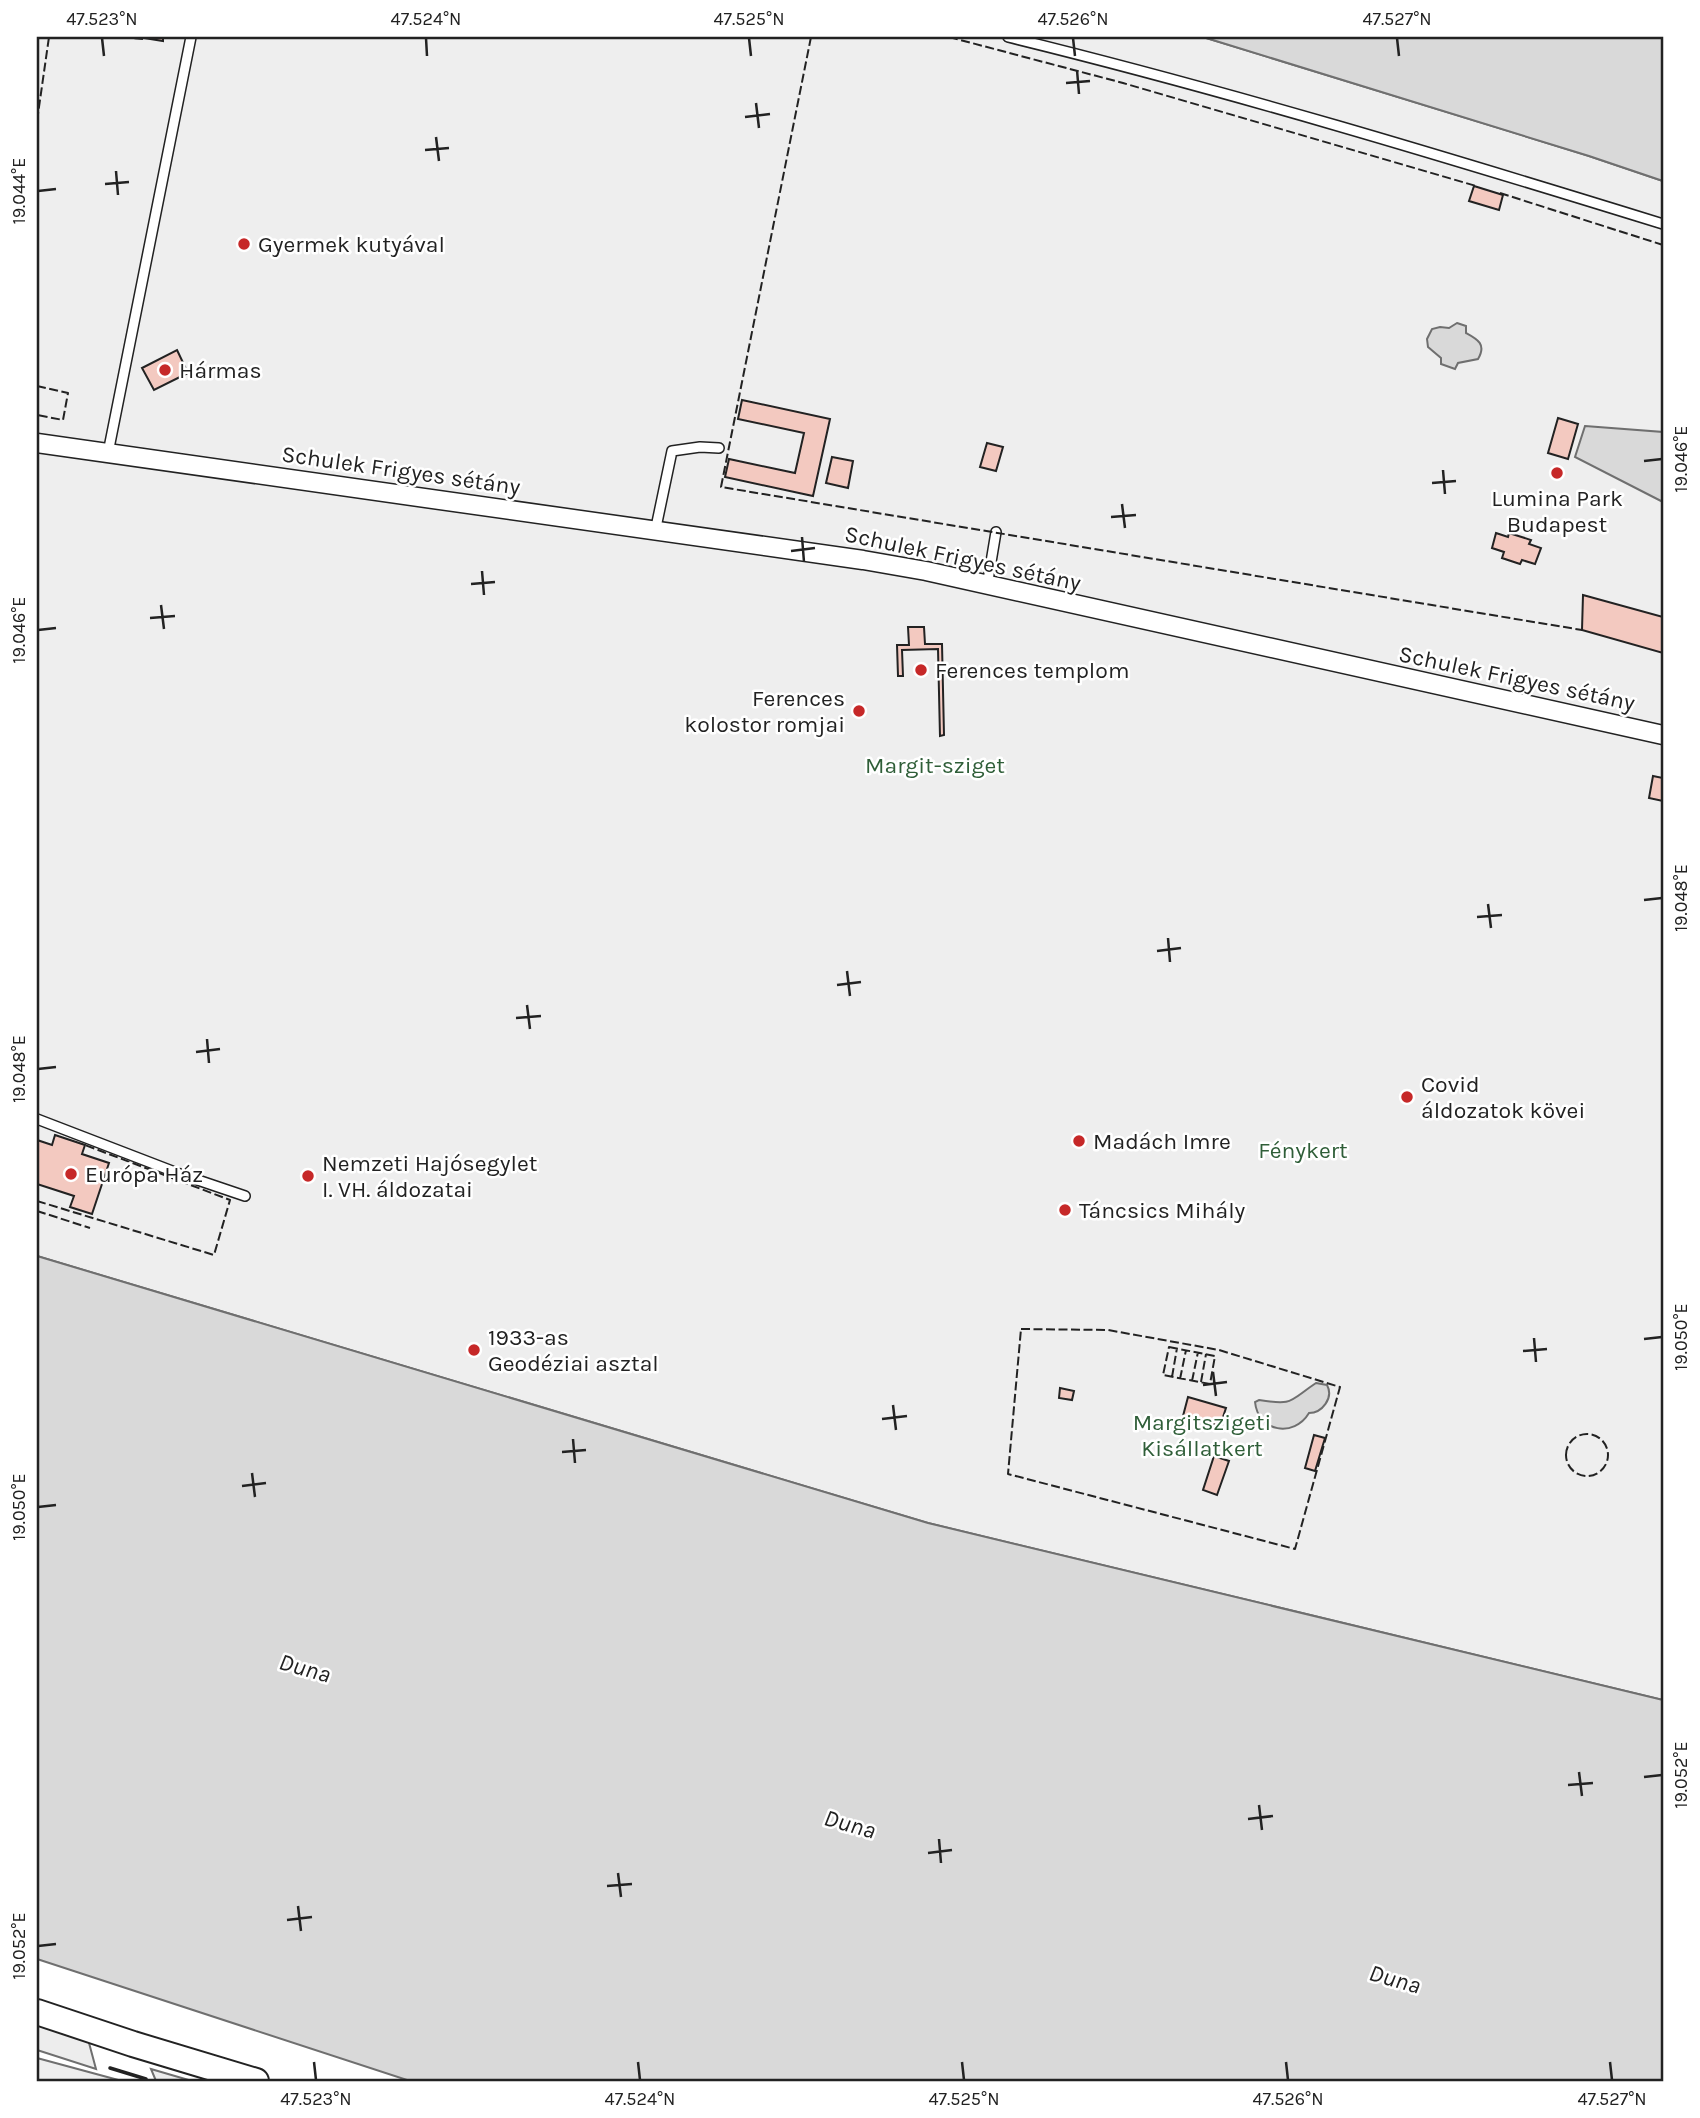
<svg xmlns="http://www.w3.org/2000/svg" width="1700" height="2118" font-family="Karla,sans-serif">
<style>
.green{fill:#eee;stroke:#6f6f6f;stroke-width:2}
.parking{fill:#ededed;stroke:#6f6f6f;stroke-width:2}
.water{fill:#d9d9d9;stroke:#6f6f6f;stroke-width:2}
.building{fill:#f3c9c0;stroke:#222;stroke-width:2}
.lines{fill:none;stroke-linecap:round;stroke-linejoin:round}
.lane-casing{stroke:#222;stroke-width:12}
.street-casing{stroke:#222;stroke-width:21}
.secondary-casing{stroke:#222;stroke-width:28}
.lane{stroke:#fff;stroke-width:9}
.street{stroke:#fff;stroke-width:18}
.secondary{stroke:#fff;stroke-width:24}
.fence{stroke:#222;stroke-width:2;stroke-dasharray:9 3.5;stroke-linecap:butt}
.wall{stroke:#222;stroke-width:3.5}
.ticks{fill:none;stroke:#222;stroke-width:2.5}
.poi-dot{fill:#c62828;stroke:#fff;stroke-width:2.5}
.labels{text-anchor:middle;stroke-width:5;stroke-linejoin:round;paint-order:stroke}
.poi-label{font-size:23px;fill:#222;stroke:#fff;text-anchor:start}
.street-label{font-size:23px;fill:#222;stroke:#fff}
.park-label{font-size:23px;fill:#2f5e38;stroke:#fff}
.water-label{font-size:24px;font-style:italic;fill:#222;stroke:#fff}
.neatline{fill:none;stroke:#222;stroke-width:2.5}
.ticks-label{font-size:18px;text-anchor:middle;fill:#222}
</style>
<rect width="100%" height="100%" fill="#fff"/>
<path class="green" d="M37 37H1203L1589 156 1663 181V1700L928 1523 37 1256Z
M37 2058 122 2081H37Z"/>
<path class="parking" d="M37 2012 85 2028 96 2069 37 2050Z
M151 2069 192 2081H156Z"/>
<path class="water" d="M1203 37H1663V181L1589 156Z
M1457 323 1466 326V333C1477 339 1487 344 1478 359L1458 363 1455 369 1441 364V358L1428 347 1427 339 1432 329 1440 327 1449 328Z
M1585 426 1663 432V502L1575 457Z
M37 1256 928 1523 1663 1700V2081H410L37 1959Z
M1316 1383 1327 1385C1334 1398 1322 1413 1309 1413 1294 1438 1258 1432 1255 1402L1259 1400C1294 1406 1289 1401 1316 1383Z"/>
<path class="building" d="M138 37H163V41Z
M1474 186 1503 195 1499 210 1469 201Z
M177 350 188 373 154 390 142 368Z
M742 400 830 419 813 496 725 477 729 459 795 473 804 433 738 419Z
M1558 418 1578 424 1568 459 1548 453Z
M987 443 1003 447 996 471 980 467Z
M832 457 853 461 848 488 826 483Z
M1496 533 1508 537 1509 533 1531 540 1529 544 1541 548 1535 564 1522 560 1520 564 1502 558 1504 552 1492 548Z
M1583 595 1663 617V653L1582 630Z
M908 627H924L925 644H942L944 735 940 736 938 649 902 650 903 676H898L897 645H909Z
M1653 776 1663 778V801L1649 798Z
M55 1135 85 1145 82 1154 109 1163 92 1214 70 1207 74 1196 37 1184V1140L52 1145Z
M1060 1388 1074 1391 1072 1400 1059 1398Z
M1188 1397 1226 1408 1220 1426 1183 1416Z
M1314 1435 1325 1438 1315 1471 1305 1468Z
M1214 1456 1229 1461 1217 1495 1203 1490Z"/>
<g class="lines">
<defs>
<path id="lane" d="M1008 37C1229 91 1446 157 1663 224
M108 453 191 37
M655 532 672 451 700 447 719 448
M987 586 996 532
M37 1119 180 1174 245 1196"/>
<path id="street" d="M37 443 863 560 926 571 1663 735"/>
<path id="secondary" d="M37 2012 133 2044 256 2081"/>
</defs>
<use href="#lane" class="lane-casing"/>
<use href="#street" class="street-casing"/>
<use href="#secondary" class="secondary-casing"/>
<use href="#lane" class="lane"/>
<use href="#street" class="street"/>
<use href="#secondary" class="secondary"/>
<path class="fence" d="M122 37 143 39
M811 37 721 487 1582 630
M949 37 1123 83 1476 186
M37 121 49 37
M1500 193 1663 245
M37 386 68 393 63 420 37 415
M37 1201 214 1255 230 1200 85 1145
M37 1211 90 1228
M1021 1329 1108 1330 1219 1350 1340 1387 1295 1549 1008 1474Z
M1169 1347 1215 1356 1210 1384 1163 1375Z
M1172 1377 1177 1348
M1180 1379 1186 1350
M1192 1381 1198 1352
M1201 1382 1206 1354
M1566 1455a21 21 0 1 1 42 0a21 21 0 1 1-42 0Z"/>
<path class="wall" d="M110 2068 146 2079"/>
</g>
<path class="ticks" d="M102 38 104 56M426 38 427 56M749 38 751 56M1073 38 1075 56M1397 38 1399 56M1077 70 1079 94M1066 83 1090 81M756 103 759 128M745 117 770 114M436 137 439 161M425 150 449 148M116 171 118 195M105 184 129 182M38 191 56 189M1644 461 1662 459M1443 470 1445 494M1432 483 1456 481M1122 504 1125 528M1111 517 1136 515M802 537 804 562M791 551 815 548M482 571 484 595M471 584 495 582M161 605 164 629M150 618 175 616M38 630 56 628M1644 900 1662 898M1488 904 1491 928M1477 917 1502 915M1168 938 1170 962M1157 951 1181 948M847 971 850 996M837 985 861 982M527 1005 530 1029M516 1018 541 1016M207 1039 209 1063M196 1052 220 1049M38 1069 56 1067M1534 1338 1536 1362M1644 1339 1662 1337M1523 1351 1547 1349M1213 1372 1216 1396M1203 1385 1227 1382M893 1405 896 1430M882 1419 907 1416M573 1439 575 1463M562 1452 586 1450M252 1473 255 1497M242 1486 266 1483M38 1507 56 1505M1579 1772 1582 1796M1644 1777 1662 1775M1568 1785 1593 1783M1259 1805 1262 1830M1248 1819 1273 1816M939 1839 941 1863M928 1853 952 1850M618 1873 621 1897M607 1886 632 1884M298 1906 301 1931M287 1920 312 1917M38 1946 56 1944M314 2062 316 2080M638 2062 640 2080M962 2062 964 2080M1286 2062 1288 2080M1610 2062 1612 2080"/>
<g class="poi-dot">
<circle cx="244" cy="244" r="7"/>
<circle cx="165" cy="370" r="7"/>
<circle cx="1557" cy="473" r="7"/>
<circle cx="921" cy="670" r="7"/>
<circle cx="859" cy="711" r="7"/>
<circle cx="1407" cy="1097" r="7"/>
<circle cx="1079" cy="1141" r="7"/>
<circle cx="71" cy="1174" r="7"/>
<circle cx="308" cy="1176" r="7"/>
<circle cx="1065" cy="1210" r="7"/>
<circle cx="474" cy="1350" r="7"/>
</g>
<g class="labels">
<g class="poi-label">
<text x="258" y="252">Gyermek kutyával</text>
<text x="179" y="378">Hármas</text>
<text x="1557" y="506" text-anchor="middle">Lumina Park<tspan x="1557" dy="26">Budapest</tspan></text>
<text x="935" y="678">Ferences templom</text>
<text x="845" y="706" text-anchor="end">Ferences<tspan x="845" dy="26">kolostor romjai</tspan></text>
<text x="1421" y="1092">Covid<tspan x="1421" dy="26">áldozatok kövei</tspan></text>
<text x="1093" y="1149">Madách Imre</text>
<text x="322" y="1171">Nemzeti Hajósegylet<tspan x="322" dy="26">I. VH. áldozatai</tspan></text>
<text x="85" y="1182">Európa Ház</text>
<text x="1079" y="1218">Táncsics Mihály</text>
<text x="488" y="1345">1933-as<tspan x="488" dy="26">Geodéziai asztal</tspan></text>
</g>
<g class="street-label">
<text transform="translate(401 470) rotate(8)" y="8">Schulek Frigyes sétány</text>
<text transform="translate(963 558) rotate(12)" y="8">Schulek Frigyes sétány</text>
<text transform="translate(1517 678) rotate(12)" y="8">Schulek Frigyes sétány</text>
</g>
<g class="park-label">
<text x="935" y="773">Margit-sziget</text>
<text x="1303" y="1158">Fénykert</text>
<text x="1202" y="1430">Margitszigeti<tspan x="1202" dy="26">Kisállatkert</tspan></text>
</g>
<g class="water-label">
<text transform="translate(305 1668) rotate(16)" y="8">Duna</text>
<text transform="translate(850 1824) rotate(16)" y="8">Duna</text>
<text transform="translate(1395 1979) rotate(16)" y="8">Duna</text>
</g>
</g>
<rect width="1700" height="2118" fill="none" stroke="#ffffff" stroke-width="77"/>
<rect x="38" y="38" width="1624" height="2042" class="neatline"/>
<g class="ticks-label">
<text x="102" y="25">47.523°N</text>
<text x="426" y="25">47.524°N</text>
<text x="749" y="25">47.525°N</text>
<text x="1073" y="25">47.526°N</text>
<text x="1397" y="25">47.527°N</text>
<text transform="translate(19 191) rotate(-90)" y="6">19.044°E</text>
<text transform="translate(1681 459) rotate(-90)" y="6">19.046°E</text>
<text transform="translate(19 630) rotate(-90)" y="6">19.046°E</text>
<text transform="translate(1681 898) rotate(-90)" y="6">19.048°E</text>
<text transform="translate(19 1069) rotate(-90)" y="6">19.048°E</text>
<text transform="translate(1681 1337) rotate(-90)" y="6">19.050°E</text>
<text transform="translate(19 1507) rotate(-90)" y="6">19.050°E</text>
<text transform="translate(1681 1775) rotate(-90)" y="6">19.052°E</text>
<text transform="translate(19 1946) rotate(-90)" y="6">19.052°E</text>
<text x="316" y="2105">47.523°N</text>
<text x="640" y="2105">47.524°N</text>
<text x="964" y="2105">47.525°N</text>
<text x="1288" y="2105">47.526°N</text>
<text x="1612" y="2105">47.527°N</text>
</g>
</svg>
